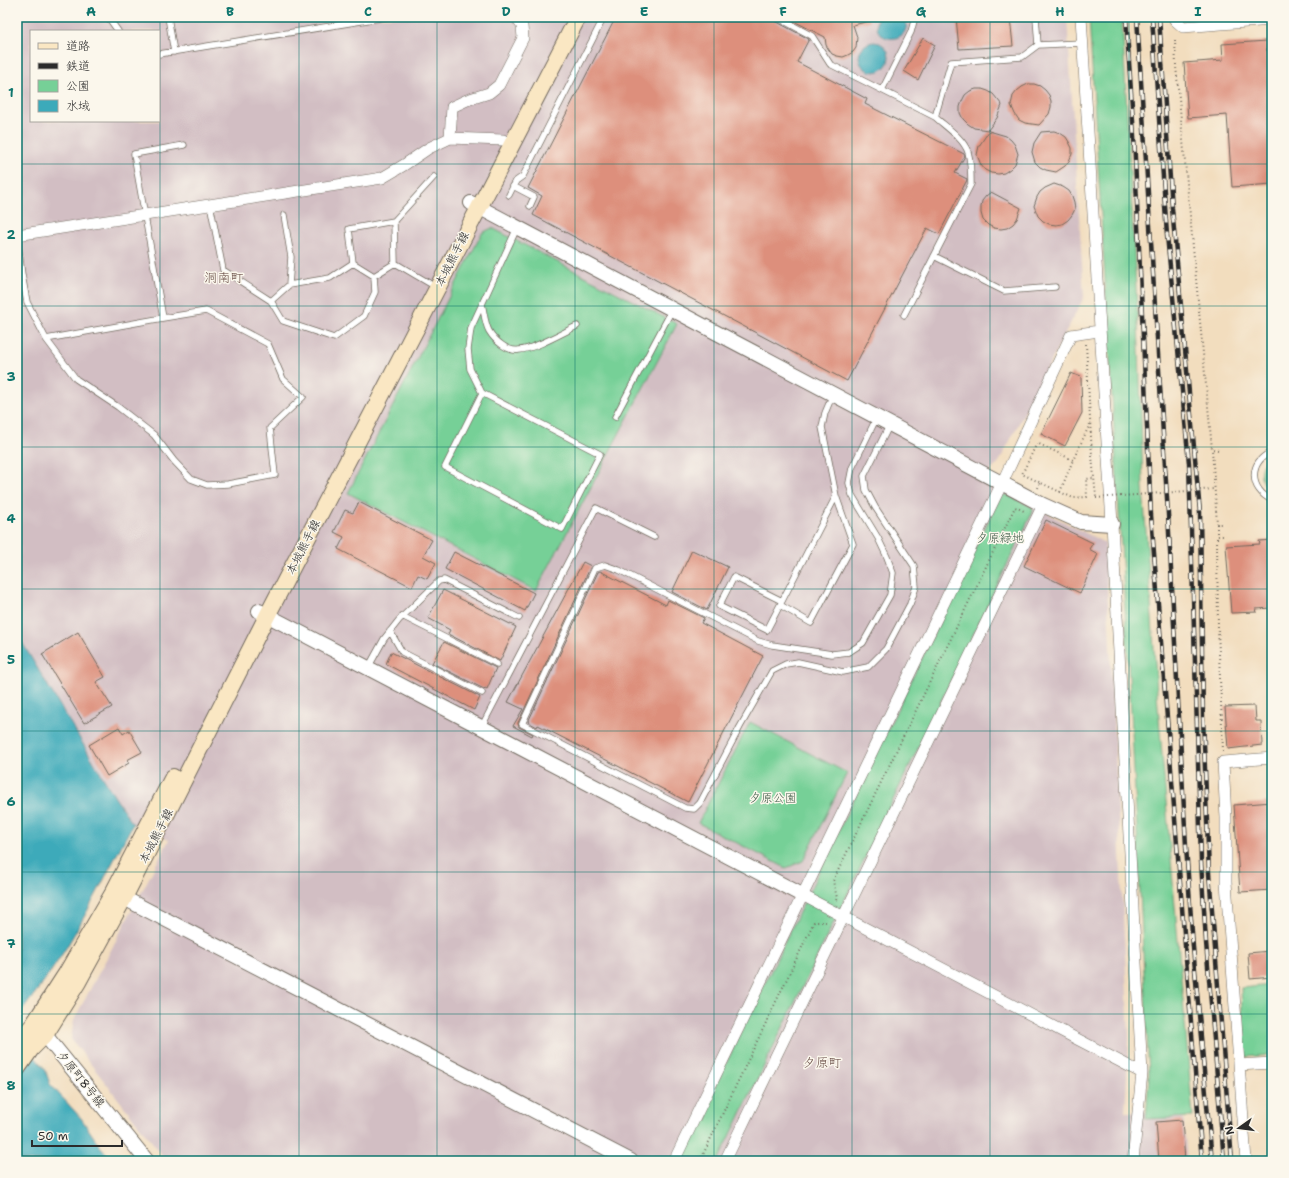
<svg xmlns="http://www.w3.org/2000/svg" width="1289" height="1178" font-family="'Shantell Sans','Klee One',sans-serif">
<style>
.industrial{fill:#d2bec3;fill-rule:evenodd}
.green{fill:#76d097;stroke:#507e61}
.water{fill:#3caaba;stroke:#346a72}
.building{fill:#dd8f7c}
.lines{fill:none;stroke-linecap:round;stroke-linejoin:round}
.service-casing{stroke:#71695e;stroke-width:7}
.minor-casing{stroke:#71695e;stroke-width:12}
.tertiary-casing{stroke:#71695e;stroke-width:16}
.secondary-casing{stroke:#71695e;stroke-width:18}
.path{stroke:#71695e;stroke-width:2;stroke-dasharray:1 3;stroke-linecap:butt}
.service{stroke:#fff;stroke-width:5.5}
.minor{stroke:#fff;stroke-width:11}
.tertiary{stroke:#fff;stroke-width:14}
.secondary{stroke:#fae7c3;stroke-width:16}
.rail-casing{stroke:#2b2b2b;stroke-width:4.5}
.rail{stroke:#fbf7ec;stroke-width:3;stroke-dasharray:9;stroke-linecap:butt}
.path-bridge{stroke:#71695e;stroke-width:2;stroke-dasharray:1 3;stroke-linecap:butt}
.grid{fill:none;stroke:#0f766e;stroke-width:1;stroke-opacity:0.55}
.labels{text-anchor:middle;stroke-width:3;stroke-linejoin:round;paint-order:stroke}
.street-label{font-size:12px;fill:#2b2b2b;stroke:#fbf7ec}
.park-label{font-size:12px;fill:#425d4b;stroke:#fbf7ec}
.neighbourhood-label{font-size:13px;fill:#694e47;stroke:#fbf7ec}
.neatline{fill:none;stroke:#0f766e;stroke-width:1.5}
.grid-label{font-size:13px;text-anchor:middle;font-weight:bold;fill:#0f766e}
</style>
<rect width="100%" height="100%" fill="#fbf7ec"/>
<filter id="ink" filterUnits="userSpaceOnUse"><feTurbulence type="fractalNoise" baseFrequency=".025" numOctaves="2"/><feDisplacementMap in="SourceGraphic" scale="8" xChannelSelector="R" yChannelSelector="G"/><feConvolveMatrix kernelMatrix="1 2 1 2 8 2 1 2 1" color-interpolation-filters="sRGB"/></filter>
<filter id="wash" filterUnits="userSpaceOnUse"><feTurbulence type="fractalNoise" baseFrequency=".012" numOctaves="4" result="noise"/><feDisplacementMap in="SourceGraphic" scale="16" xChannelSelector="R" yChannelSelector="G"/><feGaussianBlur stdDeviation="0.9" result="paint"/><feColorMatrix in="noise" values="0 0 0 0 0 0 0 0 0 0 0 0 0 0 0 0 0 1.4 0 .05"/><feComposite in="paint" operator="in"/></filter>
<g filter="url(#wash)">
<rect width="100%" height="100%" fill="#f2ddbe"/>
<path class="industrial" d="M17 17H1067L1084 297 999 462 983 480 1105 543 1129 1038 1125 1112H1183L1187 1161H167L71 1039 74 1020 169 840 133 824 116 799 17 634ZM31 31H159V121H31Z"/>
<path class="green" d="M1089 17H1122L1139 346 1143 487 1158 707 1193 1117 1146 1119 1149 1075 1131 710Z
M492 228 677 324 536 591 348 493 482 233Z
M1272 455V492C1258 483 1256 464 1272 455Z
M1004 495H1007L1032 507 1033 511 718 1161H679L999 499Z
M750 722 847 773 803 861 786 868 698 823Z
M1272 985V1055L1244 1057 1241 988Z"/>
<path class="water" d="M878 17H905C915 46 868 45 878 17Z
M859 57a15 15 0 1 1 30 0a15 15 0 1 1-30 0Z
M17 634 116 799 133 824C103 879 77 938 39 988 32 997 25 1008 17 1017Z
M17 1036 45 1069 50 1084 81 1118 99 1145 113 1161H17Z"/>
<g id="blocks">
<path class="building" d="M616 17H773L775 21 809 39 797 62 867 99 865 104 964 154 965 156 955 173 967 179V180L939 234 927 228 847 381 533 215 542 196 528 188Z
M786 17H869L870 21 853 25 857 37 856 48 853 52 848 55 843 57 837 56 832 54 829 50 826 45 825 37Z
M956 17H1010L1013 46 959 49Z
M923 38 935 45 918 80 904 71Z
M1267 41V51H1272V184L1232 187 1227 115 1188 118 1184 63 1223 60 1222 44Z
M1028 84H1034L1040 86 1045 90 1049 95 1051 101V107L1049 114 1039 125 1025 123 1019 120 1015 114 1011 105 1013 96 1017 91 1022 87Z
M976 89H982L988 91 993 94 1002 105 997 118 988 130 974 128 968 124 963 119 960 113V107L962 101 965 95 970 91Z
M989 131 1006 136 1011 140 1015 145 1018 154 1015 164 1010 169 1004 173 998 174 991 173 985 170 981 165 977 155 979 146Z
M1054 131 1060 133 1066 137 1069 142 1072 148V154L1069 161 1065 166 1056 172 1046 170 1040 167 1035 162 1032 152 1034 143 1041 132Z
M1054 184 1063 187 1069 191 1072 196 1074 202 1075 209 1072 215 1068 220 1062 224 1056 225 1049 224 1043 221 1038 216 1034 206 1037 197 1040 192 1045 188Z
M991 192 1021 208 1017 219 1013 224 1007 228 1001 229 994 228 988 225 983 220 981 213V207L982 201 986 196Z
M1071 373 1081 377 1082 413 1065 446 1041 434Z
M359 502 432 540 423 556 436 563 427 579 418 575 412 587 338 549 344 537 334 532 345 510 353 513Z
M1046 520 1093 543 1089 549 1098 554 1080 593 1024 566Z
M1272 540V608L1256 609 1257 612 1231 613 1226 546 1260 544 1259 541Z
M692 550 728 567 707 610 672 592Z
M454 552 534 593 525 611 445 569Z
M583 562 591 566 518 723 519 727 533 734 532 736 513 726 523 709 508 702Z
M600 571 666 605 668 600 704 618 701 623 763 656 688 802 538 725 537 727 528 722 598 572Z
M443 590 516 627 500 661 448 634 450 630 428 618Z
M78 632 105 677 96 682 112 707 84 723 42 654Z
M444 642 496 668 487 689 485 688 484 689 432 663Z
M391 652 480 697 474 710 386 664Z
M1255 706 1256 721H1261L1262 745 1228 749 1225 707Z
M119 727 123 734 129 730 142 752 127 760 129 763 107 776 89 745Z
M1272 802V890L1240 892 1234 805Z
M1270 951H1272V977L1250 979 1248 953Z
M1182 1120 1185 1161H1159L1156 1122Z"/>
</g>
</g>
<g filter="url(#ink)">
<use href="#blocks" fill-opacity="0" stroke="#71695e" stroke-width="1"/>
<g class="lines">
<defs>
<path id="service" d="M108 17 118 31
M168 17 174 52
M777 17 812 36 830 64 935 117
M1036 17 1038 45
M159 54 386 17
M882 90 911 32 915 17
M513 186 534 197 530 206
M509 195 516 181 523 176 604 17
M210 204 223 270 271 301 289 285 330 278 353 263
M284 215 291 257 289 285
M394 221 434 177
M17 236 22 275 27 302 46 339 163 318 134 154 184 145
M934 256 1004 291 1055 287
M395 263 374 276 353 263 349 229 394 221 395 263 429 283
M271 301 283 321 334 338 364 316 375 292 374 276
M482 304C484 312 485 324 489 331 495 341 508 352 519 350 535 349 562 333 577 326
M904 315 971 184C971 174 971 162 968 152 963 138 946 127 935 117L951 62 1022 57 1038 45 1082 43
M46 339 76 379 118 407 154 435 174 461 191 479 207 485 228 484 275 475 270 428 303 397 283 379 268 344 206 311 163 318
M482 393 445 467 562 529 600 454 482 393 470 369 468 349 471 328 517 228
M833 394 825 413 822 427 836 496 853 544 811 623 780 605 836 496
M615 417 672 310
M877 417 852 468 849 483 852 495 878 538 887 557 893 573 890 595 863 643 849 652 832 654 772 645 758 641 619 570 605 565 595 568 522 724 685 808 694 809 700 803 740 727 772 671 786 664 798 662 843 672 868 667 886 649 910 604 916 587 914 566 875 507 866 490 864 476 890 424
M1272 452C1248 461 1249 490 1272 500
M780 605 767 630 719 606 734 577 782 601
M402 616 497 664
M390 631 402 652 482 693
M368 668 384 639 399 620 439 581 444 580 450 583 519 618
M482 726 596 508 654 537"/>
<path id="minor" d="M1081 17 1112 524 1142 1073 1133 1161
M1174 17 1175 20 1183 27 1272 20
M450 138 452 107 467 100 489 93 499 85 523 38 522 26 516 17
M17 235 382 178 404 165 429 148 450 138 503 140
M802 895 1142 1073
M1239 1065 1272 1063
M674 1161 1002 483 1071 335 1099 331
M725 1161 1043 505
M1246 1161 1226 882V818L1223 762 1272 758"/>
<path id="tertiary" d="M471 203 1043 505 1081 522 1112 524
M259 611 802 895
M124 898 631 1161
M37 1029 45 1035 147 1161"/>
<path id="secondary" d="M17 1044 33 1025 66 974 113 893 173 777
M17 1069 31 1049 45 1035 78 982 124 898 267 616 578 17"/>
</defs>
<use href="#service" class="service-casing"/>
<use href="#minor" class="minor-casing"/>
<use href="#tertiary" class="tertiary-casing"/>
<use href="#secondary" class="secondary-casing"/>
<path class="path" d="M1175 40 1176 66 1212 449
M1086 344 1092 456 1096 498
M1090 424 1073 460 1037 443 1022 474 1073 498 1087 497 1086 479 1094 478
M1218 450 1212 449 1217 524H1223
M1038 488 1040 483
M1060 492 1073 460
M1217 524V536
M1223 751 1218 629 1217 536H1224
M836 900 837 898 833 881 1015 507 1024 511
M700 1161 814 922H826"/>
<use href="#service" class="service"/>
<use href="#minor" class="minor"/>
<use href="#tertiary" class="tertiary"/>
<use href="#secondary" class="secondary"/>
<defs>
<path id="rail" d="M1126 17 1134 136 1151 515 1202 1161
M1137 17 1168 514 1186 846 1193 947 1212 1161
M1152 17 1167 235 1189 463 1201 861 1206 942 1224 1161
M1159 17 1172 208 1200 512 1203 717 1209 873 1232 1161"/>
</defs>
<use href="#rail" class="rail-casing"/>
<use href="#rail" class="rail"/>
<path class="path-bridge" d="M1096 498 1214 489"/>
</g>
</g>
<path class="grid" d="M160 17V1161M299 17V1161M437 17V1161M575 17V1161M714 17V1161M852 17V1161M990 17V1161M1129 17V1161M17 164H1272M17 306H1272M17 447H1272M17 589H1272M17 731H1272M17 872H1272M17 1014H1272"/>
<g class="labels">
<g class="street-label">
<text transform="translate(452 259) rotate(-63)" y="4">本城熊手線</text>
<text transform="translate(303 547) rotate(-63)" y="4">本城熊手線</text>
<text transform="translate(156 836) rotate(-63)" y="4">本城熊手線</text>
<text transform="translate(81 1079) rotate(51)" y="4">夕原町8号線</text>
</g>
<g class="park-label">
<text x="1000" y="542">夕原緑地</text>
<text x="773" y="802">夕原公園</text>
</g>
<g class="neighbourhood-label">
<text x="224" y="282">洞南町</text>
<text x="822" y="1067">夕原町</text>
</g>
</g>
<rect width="1289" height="1178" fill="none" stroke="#fbf7ec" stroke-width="44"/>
<rect x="30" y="30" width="130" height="92" fill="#fbf7ec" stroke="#a8a59f"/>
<rect x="38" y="43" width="20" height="6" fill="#fae7c3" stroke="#a8a59f"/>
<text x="66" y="50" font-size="12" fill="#2b2b2b">道路</text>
<rect x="38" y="63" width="20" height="6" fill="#2b2b2b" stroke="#a8a59f"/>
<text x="66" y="70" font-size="12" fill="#2b2b2b">鉄道</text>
<rect x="38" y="80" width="20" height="12" fill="#76d097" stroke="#a8a59f"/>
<text x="66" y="90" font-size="12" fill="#2b2b2b">公園</text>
<rect x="38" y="100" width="20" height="12" fill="#3caaba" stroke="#a8a59f"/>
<text x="66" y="110" font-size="12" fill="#2b2b2b">水域</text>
<g transform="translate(1239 1128) rotate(256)" stroke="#fbf7ec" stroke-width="3" paint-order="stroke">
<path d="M0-3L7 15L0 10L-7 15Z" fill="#2b2b2b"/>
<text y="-6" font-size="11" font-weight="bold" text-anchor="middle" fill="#2b2b2b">N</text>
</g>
<path d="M32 1140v6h90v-6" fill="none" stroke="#2b2b2b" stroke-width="2"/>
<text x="38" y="1140" font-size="12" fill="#2b2b2b" stroke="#fbf7ec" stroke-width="3" paint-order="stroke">50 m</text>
<rect x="22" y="22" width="1245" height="1134" class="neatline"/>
<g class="grid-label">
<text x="91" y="16">A</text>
<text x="230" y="16">B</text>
<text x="368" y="16">C</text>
<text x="506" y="16">D</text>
<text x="644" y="16">E</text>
<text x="783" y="16">F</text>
<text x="921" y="16">G</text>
<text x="1060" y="16">H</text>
<text x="1198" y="16">I</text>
<text x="11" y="97">1</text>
<text x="11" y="239">2</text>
<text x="11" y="381">3</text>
<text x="11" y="523">4</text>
<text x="11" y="664">5</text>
<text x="11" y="806">6</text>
<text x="11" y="948">7</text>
<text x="11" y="1090">8</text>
</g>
</svg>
